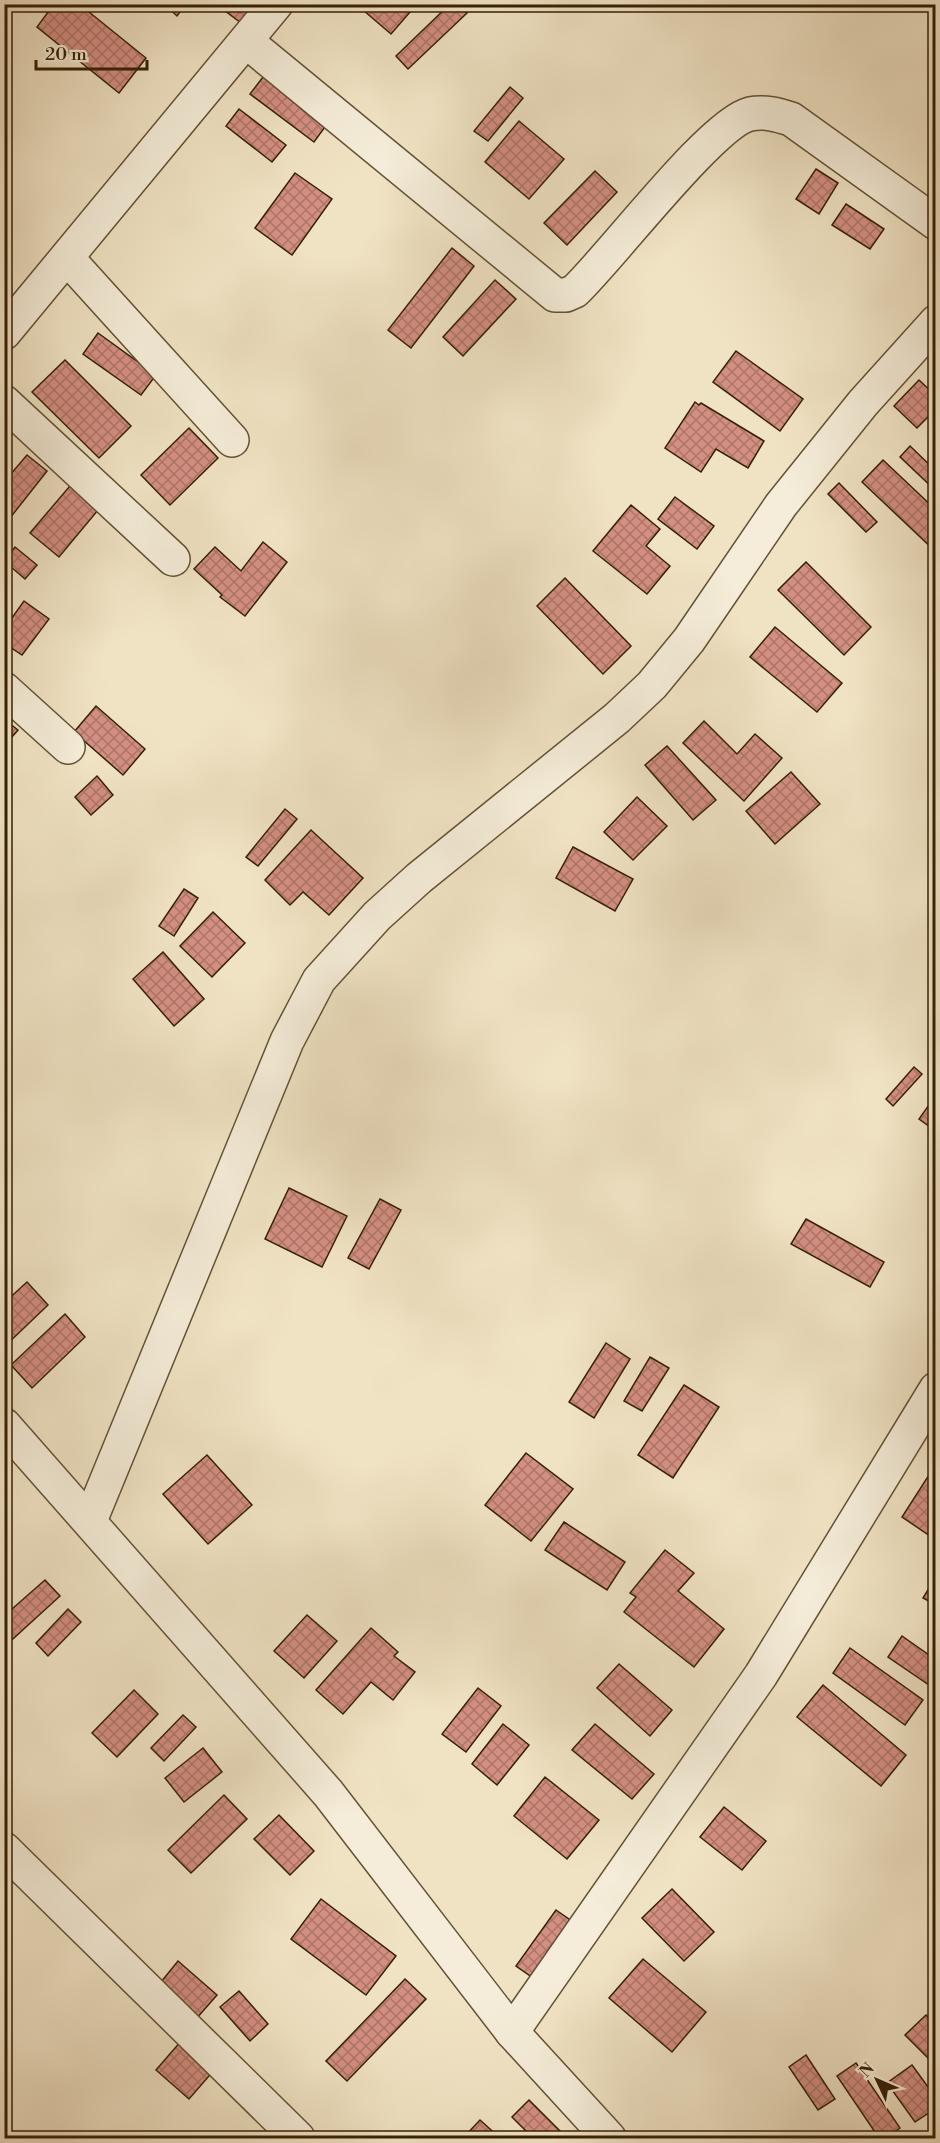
<svg xmlns="http://www.w3.org/2000/svg" width="940" height="2143" font-family="'Libre Bodoni',serif">
	<style>
		.building { fill: url(#building-cross-hatch); stroke: #352105; stroke-width: 1.5 }
		.lines { fill: none; stroke-linecap: round; stroke-linejoin: round }
		.minor-casing { stroke: #645235; stroke-width: 36 }
		.minor { stroke: #f5edd9; stroke-width: 33 }
	</style>
	<defs>
		<pattern id="building-cross-hatch" width="8" height="8" patternUnits="userSpaceOnUse" patternTransform="scale(1.5)"><rect width="8" height="8" fill="#d48f83"/><path d="M0 0l8 8M0 8l8-8" fill="none" stroke="#ad7469"/></pattern>
	</defs>
	<rect width="100%" height="100%" fill="#f0e3c4"/>
	<filter id="stains"><feTurbulence type="fractalNoise" baseFrequency=".00333" numOctaves="4"/><feColorMatrix values="0 0 0 0 .2 0 0 0 0 .09 0 0 0 0 .02 0 0 0 .5 -.17"/></filter>
	<radialGradient id="worn" r=".72"><stop offset=".6" stop-color="#630" stop-opacity="0"/><stop offset="1" stop-color="#630" stop-opacity=".3"/></radialGradient>
	<g class="building">
		<polygon points="54,4 79,4 146,58 119,93 37,27"/>
		<polygon points="164,4 186,4 177,16"/>
		<polygon points="216,4 244,4 255,13 245,26"/>
		<polygon points="356,4 401,4 410,12 391,34"/>
		<polygon points="450,4 458,4 467,13 408,69 396,56"/>
		<polygon points="270,68 333,116 314,142 250,94"/>
		<polygon points="510,87 523,98 488,141 474,131"/>
		<polygon points="239,109 286,145 272,162 226,126"/>
		<polygon points="519,121 564,159 529,199 485,162"/>
		<polygon points="816,169 838,183 819,214 796,199"/>
		<polygon points="595,171 617,192 567,245 544,223"/>
		<polygon points="295,173 332,199 292,255 255,228"/>
		<polygon points="846,204 884,229 870,249 832,225"/>
		<polygon points="452,248 474,266 411,348 388,330"/>
		<polygon points="495,280 516,299 463,356 443,337"/>
		<polygon points="98,333 156,375 141,395 83,354"/>
		<polygon points="736,351 803,399 780,431 713,382"/>
		<polygon points="65,360 131,426 99,458 32,392"/>
		<polygon points="919,380 936,396 936,409 917,428 894,406"/>
		<polygon points="695,402 699,405 701,403 764,441 748,468 716,449 701,472 665,448"/>
		<polygon points="189,428 218,458 170,505 141,475"/>
		<polygon points="910,446 936,471 936,491 900,457"/>
		<polygon points="27,455 47,471 10,518 4,514 4,482"/>
		<polygon points="883,460 936,510 936,552 862,482"/>
		<polygon points="75,480 103,504 59,557 30,533"/>
		<polygon points="839,483 877,522 866,532 828,494"/>
		<polygon points="675,497 714,526 697,549 658,519"/>
		<polygon points="631,505 660,529 646,546 670,566 647,594 593,551"/>
		<polygon points="263,542 287,562 245,616 220,597 222,595 194,569 215,547 241,571"/>
		<polygon points="15,547 37,565 25,579 4,561"/>
		<polygon points="806,562 871,627 844,655 778,590"/>
		<polygon points="565,578 631,646 603,674 537,606"/>
		<polygon points="24,601 49,619 22,655 4,643 4,629"/>
		<polygon points="775,627 842,683 817,712 750,657"/>
		<polygon points="96,706 145,749 123,775 74,732"/>
		<polygon points="4,719 18,730 4,746"/>
		<polygon points="704,721 737,754 755,734 782,758 744,801 683,743"/>
		<polygon points="667,746 716,800 693,820 645,765"/>
		<polygon points="791,772 820,804 775,844 746,811"/>
		<polygon points="97,776 113,795 91,815 75,797"/>
		<polygon points="637,797 667,826 633,860 604,832"/>
		<polygon points="285,809 297,819 258,866 246,857"/>
		<polygon points="311,830 363,878 329,915 303,892 290,905 265,880"/>
		<polygon points="573,847 633,879 615,911 556,878"/>
		<polygon points="184,889 198,898 174,936 159,926"/>
		<polygon points="213,912 245,943 212,977 180,946"/>
		<polygon points="163,952 204,999 174,1026 133,979"/>
		<polygon points="936,1035 936,1048 930,1046"/>
		<polygon points="914,1067 922,1074 893,1106 886,1099"/>
		<polygon points="936,1095 936,1126 933,1129 919,1119"/>
		<polygon points="289,1188 347,1216 322,1267 265,1239"/>
		<polygon points="380,1199 401,1210 369,1269 348,1258"/>
		<polygon points="806,1219 884,1262 870,1287 791,1244"/>
		<polygon points="27,1282 48,1305 4,1347 4,1303"/>
		<polygon points="65,1314 85,1337 32,1388 11,1365"/>
		<polygon points="606,1343 630,1359 594,1418 569,1402"/>
		<polygon points="650,1357 669,1368 642,1411 624,1401"/>
		<polygon points="684,1385 719,1407 673,1478 638,1455"/>
		<polygon points="526,1453 573,1489 531,1541 485,1505"/>
		<polygon points="207,1455 252,1505 208,1544 163,1494"/>
		<polygon points="936,1464 936,1540 902,1517"/>
		<polygon points="564,1522 625,1562 607,1590 545,1550"/>
		<polygon points="665,1550 694,1573 678,1591 724,1629 694,1667 624,1612 636,1597 630,1593"/>
		<polygon points="936,1577 936,1605 923,1598"/>
		<polygon points="45,1580 60,1596 4,1647 4,1616"/>
		<polygon points="68,1609 81,1622 48,1656 36,1643"/>
		<polygon points="307,1615 337,1641 304,1678 274,1651"/>
		<polygon points="371,1628 398,1652 394,1656 415,1672 393,1700 371,1682 343,1714 316,1690"/>
		<polygon points="902,1636 936,1660 936,1675 929,1685 888,1657"/>
		<polygon points="850,1648 923,1700 905,1725 833,1673"/>
		<polygon points="619,1664 672,1710 650,1736 597,1688"/>
		<polygon points="823,1685 906,1755 881,1786 797,1717"/>
		<polygon points="478,1688 501,1706 466,1752 442,1734"/>
		<polygon points="134,1690 158,1714 117,1757 92,1733"/>
		<polygon points="183,1715 196,1727 164,1761 151,1748"/>
		<polygon points="503,1724 529,1745 497,1785 472,1764"/>
		<polygon points="595,1724 654,1774 632,1799 572,1750"/>
		<polygon points="203,1748 222,1772 184,1802 165,1778"/>
		<polygon points="545,1777 599,1820 567,1859 514,1816"/>
		<polygon points="224,1795 247,1819 191,1873 168,1850"/>
		<polygon points="724,1807 766,1841 742,1870 700,1837"/>
		<polygon points="279,1815 314,1851 290,1875 254,1839"/>
		<polygon points="672,1889 714,1932 684,1961 642,1918"/>
		<polygon points="321,1899 396,1956 366,1995 291,1939"/>
		<polygon points="556,1910 576,1924 536,1980 516,1966"/>
		<polygon points="643,1959 706,2012 672,2052 609,1998"/>
		<polygon points="178,1961 217,1995 196,2019 157,1987"/>
		<polygon points="405,1979 426,1999 347,2081 326,2061"/>
		<polygon points="239,1991 268,2024 250,2041 220,2007"/>
		<polygon points="926,2015 936,2025 936,2066 905,2035"/>
		<polygon points="182,2040 215,2069 189,2099 156,2070"/>
		<polygon points="806,2055 835,2099 818,2110 789,2067"/>
		<polygon points="856,2063 900,2128 885,2138 879,2138 837,2076"/>
		<polygon points="912,2065 936,2098 936,2108 915,2122 887,2083"/>
		<polygon points="529,2100 567,2138 533,2138 512,2117"/>
		<polygon points="480,2120 500,2138 463,2138"/>
	</g>
	<g class="lines">
		<defs>
			<g id="minor">
				<path d="M246,41L555,295H566L575,291C611,257 712,123 750,114C765,111 778,115 791,119L936,223"/>
				<polyline points="68,259 232,440"/>
				<polyline points="4,333 276,4"/>
				<polyline points="4,402 173,559"/>
				<polyline points="4,689 68,747"/>
				<polyline points="4,1425 328,1793 512,2032 609,2138"/>
				<polyline points="90,1521 287,1041 319,980 377,916 419,878 617,718 652,685 689,640 781,505 863,403 936,322"/>
				<polyline points="4,1849 298,2138"/>
				<polyline points="512,2032 761,1675 936,1389"/>
			</g>
		</defs>
		<use href="#minor" class="minor-casing"/>
		<use href="#minor" class="minor"/>
	</g>
	<rect width="940" height="2143" fill="none" stroke="#f0e3c4" stroke-width="24"/>
	<rect x="6" y="6" width="928" height="2131" fill="none" stroke="#352105" stroke-width="3"/>
	<rect x="12" y="12" width="916" height="2119" fill="none" stroke="#352105" stroke-width="1.5"/>
	<g transform="translate(877 2080) rotate(314)" stroke="#f5edd9" stroke-width="4.5" paint-order="stroke">
	<path d="M0-4.5L10 22L0 15L-10 22Z" fill="#352105"/>
	<text y="-9" font-size="16" font-weight="bold" text-anchor="middle" fill="#352105">N</text>
	</g>
	<path d="M36 60v9h111v-9" fill="none" stroke="#352105" stroke-width="3"/>
	<text x="45" y="60" font-size="18" fill="#352105" stroke="#f5edd9" stroke-width="4.5" paint-order="stroke">20 m</text>
	<rect width="100%" height="100%" filter="url(#stains)"/>
	<rect width="100%" height="100%" fill="url(#worn)"/>
</svg>
